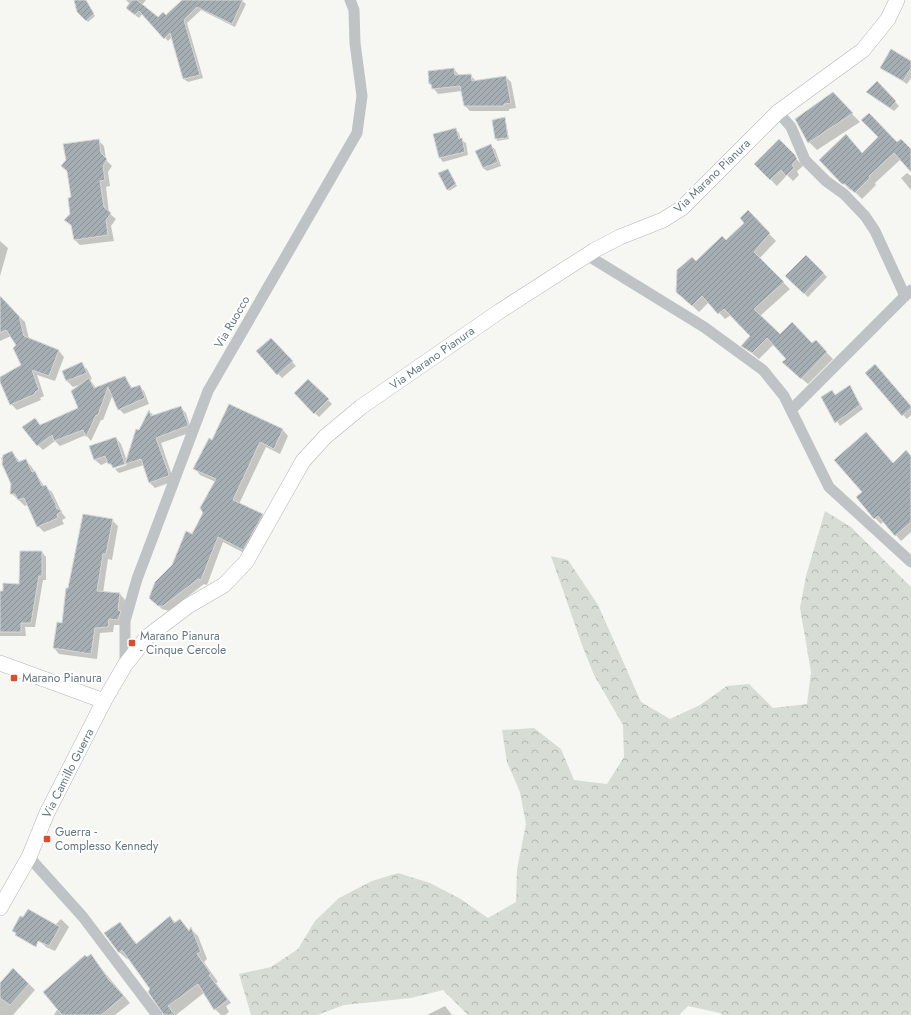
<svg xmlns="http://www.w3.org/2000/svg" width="911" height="1015" font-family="Jost,sans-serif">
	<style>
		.forest { fill: url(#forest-crowns) }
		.shadow { fill: #0003; fill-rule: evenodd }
		.building { fill: url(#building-hatch); stroke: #d7d7d5 }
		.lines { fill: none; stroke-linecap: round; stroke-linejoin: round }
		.secondary-casing { stroke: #b1b7bb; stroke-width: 16 }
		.street { stroke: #bfc3c6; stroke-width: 11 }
		.secondary { stroke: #fff; stroke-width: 15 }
		.poi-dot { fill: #db4d2d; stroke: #fff; stroke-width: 1.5 }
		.labels { text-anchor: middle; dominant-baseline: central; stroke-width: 4; stroke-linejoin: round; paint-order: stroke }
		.street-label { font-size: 12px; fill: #667782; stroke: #fff }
		.poi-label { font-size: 12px; fill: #667782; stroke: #fff; text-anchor: start }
	</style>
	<defs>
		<pattern id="forest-crowns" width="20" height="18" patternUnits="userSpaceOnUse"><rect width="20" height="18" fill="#d7dcd4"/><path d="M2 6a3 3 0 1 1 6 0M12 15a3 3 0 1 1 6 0" fill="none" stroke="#b2b7b1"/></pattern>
		<pattern id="building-hatch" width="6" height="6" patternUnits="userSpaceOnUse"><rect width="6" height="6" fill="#a5aeb3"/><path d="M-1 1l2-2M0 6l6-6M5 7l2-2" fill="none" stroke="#8a9297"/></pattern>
	</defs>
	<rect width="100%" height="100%" fill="#f6f6f2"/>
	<polygon class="forest" points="825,511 851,527 911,587 911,1015 723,1015 720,1013 688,1006 679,1015 468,1015 443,990 411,998 344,1005 317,1015 251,1015 239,974 271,967 298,949 315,921 339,898 372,881 398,873 430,883 459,898 488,918 516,902 517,869 526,824 520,792 507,762 502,730 534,728 561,749 574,780 607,784 624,757 623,725 594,675 582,645 551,556 568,560 598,605 641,702 670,719 700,705 727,686 749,684 773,708 807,704 811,672 800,608 806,576"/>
	<g class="shadow">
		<polygon points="77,0 85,0 95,16 88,22 78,11"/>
		<polygon points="126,0 146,0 142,5 158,18 167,17 184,0 241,0 246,4 235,27 201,10 187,23 203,78 188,82 184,79 172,37 168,41 143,13 139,18 130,11 130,4"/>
		<polygon points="911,62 911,78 907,84 881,67"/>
		<polygon points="454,69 459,75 470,75 476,81 506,77 511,82 516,108 509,109 509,111 470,111 465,106 462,91 438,94 430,84"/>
		<polygon points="877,83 899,106 894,111 871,95"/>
		<polygon points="832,94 860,122 817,150 809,142"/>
		<polygon points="505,118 509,139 497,141 493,121"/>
		<polygon points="456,130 459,133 461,140 466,143 468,155 443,162 440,158 434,135"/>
		<polygon points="846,135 863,154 897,144 911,150 911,170 901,159 875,183 876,185 862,199 853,190 850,190 820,160"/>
		<polygon points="98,140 104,146 106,160 112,166 108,172 110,186 106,187 109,213 116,219 111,226 114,241 80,245 74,239 73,227 65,220 71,215 73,198"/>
		<polygon points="779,140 803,166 797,171 799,175 793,181 787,175 777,186 755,164"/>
		<polygon points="491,146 495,149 501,166 487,171 483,168"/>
		<polygon points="449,172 457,186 449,191 448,189"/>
		<polygon points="907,173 911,176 911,190 901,178"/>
		<polygon points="748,212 776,241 759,259 790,289 760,316 780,335 822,348 833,359 808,384 790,369 787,359 774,344 759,359 743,346 752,336 731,315 725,319 709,302 699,312 677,291 696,262 726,241 745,223"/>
		<polygon points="0,241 8,248 0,276"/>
		<polygon points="806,256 827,277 808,297 786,276"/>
		<polygon points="0,301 5,303 25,322 29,339 59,351 64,357 55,381 37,375 44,396 40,398 41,400 17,410 11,404 0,378 23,366 17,345 11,336 0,341"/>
		<polygon points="275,343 296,366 282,378 257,351"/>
		<polygon points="81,364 87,369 92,379 90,380 96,388 125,377 133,389 139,386 144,391 149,404 124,414 119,409 113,394 103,420 101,420 91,441 86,435 60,446 55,441 43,450 38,445 34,419 40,425 79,408 82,384 73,387 67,381 63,372"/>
		<polygon points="866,373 911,407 911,415 907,419"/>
		<polygon points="308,380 332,404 319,417 295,393"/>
		<polygon points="849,386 863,409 840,426 822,397 832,391 836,395"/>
		<polygon points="229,405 283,430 288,436 280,454 266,447 239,504 262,515 268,521 248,555 223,542 207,585 204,584 169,611 162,609 156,603 173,566 193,535 216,482 200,475 195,469 213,441"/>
		<path d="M181,408L186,413L192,432L161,443L174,481L155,488L150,483L144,465L119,473L108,462L101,465L95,460L90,447L116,438L121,444L127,461L149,411L154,416ZM125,463L127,465L115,469L113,467Z"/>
		<polygon points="12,452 20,462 25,460 31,466 44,486 52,492 62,513 66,518 62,520 64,524 44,532 38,526 28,504 25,506 11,493 12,484 1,458"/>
		<polygon points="911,457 911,532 901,541 884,521 881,524 875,518 864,492 893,464"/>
		<polygon points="112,520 118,526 112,560 108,559 103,593 120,594 125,600 124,625 114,625 113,632 100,633 97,659 59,654 54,648 58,623 63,624 69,589"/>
		<polygon points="42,552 46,557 46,580 43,580 35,627 25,627 26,636 0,636 0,592 20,585"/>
		<polygon points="170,917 176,923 180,920 190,931 191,929 198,936 207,959 204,962 218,982 216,983 231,1003 226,1006 229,1012 225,1015 221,1015 215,1009 205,992 176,1015 164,1015 152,990 129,958 127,959 119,952 120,924 137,944"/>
		<polygon points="61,919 69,927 55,951 46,947 40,941"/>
		<polygon points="91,956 130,1003 115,1015 54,1015 87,958"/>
		<polygon points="0,984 29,984 35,990 13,1015 0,1015"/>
		<polygon points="445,1006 452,1015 427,1015"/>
	</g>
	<g class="building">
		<polygon points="74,0 86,0 94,14 86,21 77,12"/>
		<polygon points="132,0 137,0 158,17 163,12 166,15 182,0 243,0 232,24 197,7 184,20 200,75 183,79 170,33 164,39 139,11 135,15 126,8"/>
		<polygon points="891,49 911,61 911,68 903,81 880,68"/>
		<polygon points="454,68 455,75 471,74 472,81 506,76 511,103 504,104 504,106 464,106 460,86 432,89 431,84 429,84 428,71"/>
		<polygon points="877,81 896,101 890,108 866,92"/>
		<polygon points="833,92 853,113 808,143 795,119"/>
		<polygon points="869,113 897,142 901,139 911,149 911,172 894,153 869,176 870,178 855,193 845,184 842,184 819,160 846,134 862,153 878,137 861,120"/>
		<polygon points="505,117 508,138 495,139 492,120"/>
		<polygon points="456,128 459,139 462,138 465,152 439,158 433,134"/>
		<polygon points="99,139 101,153 107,159 103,166 105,180 100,181 104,207 111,213 106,220 108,235 74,240 71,225 64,220 70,214 68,198 71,197 67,171 61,166 66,160 63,144"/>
		<polygon points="779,139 795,155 797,159 792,165 794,168 786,176 781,170 770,180 754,164"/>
		<polygon points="491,144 498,162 483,168 475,151"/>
		<polygon points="448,169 456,184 447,190 438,173"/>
		<polygon points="748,210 770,233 754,252 784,282 754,309 780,334 792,322 812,343 816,340 827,352 801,379 782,362 786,359 767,338 752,353 741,346 750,336 724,309 718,314 702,296 692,306 676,292 677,270 692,257 696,261 722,236 726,240 744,223 740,218"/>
		<polygon points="806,255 824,273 804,294 785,276"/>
		<polygon points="0,296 19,316 24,336 59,350 49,376 32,370 39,390 35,392 35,394 10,405 0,382 0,377 21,365 13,348 16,345 6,330 0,333"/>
		<polygon points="271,338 293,361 277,375 256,351"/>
		<polygon points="82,362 87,373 66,381 62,371"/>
		<polygon points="875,364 911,406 911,408 902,416 865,373"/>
		<polygon points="125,376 131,388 140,385 145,398 118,410 108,387 98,415 96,415 86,437 83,430 54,441 52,435 37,446 22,427 35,418 40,425 78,408 71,391 89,378 94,388"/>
		<polygon points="308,379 329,399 314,414 294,393"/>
		<polygon points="850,385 860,405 835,423 821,397 832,390 835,395"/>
		<polygon points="229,404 283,429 274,449 260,442 233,500 263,514 243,550 218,537 201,580 198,579 163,606 158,606 149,598 155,582 172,565 186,531 192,534 203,513 200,508 216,479 193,469 209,438 212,440"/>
		<polygon points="181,406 188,424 187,426 156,438 169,474 168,476 149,483 141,459 113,468 111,464 108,464 105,456 94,460 89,446 116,437 125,464 136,429 139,430 149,410 151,416"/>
		<polygon points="866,432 893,463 906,450 911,456 911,522 895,536 878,516 874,519 856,497 862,492 834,460"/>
		<polygon points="12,451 18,462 26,459 32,472 35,471 42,486 46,485 56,505 56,508 62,511 57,514 58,518 37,527 24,498 18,500 15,494 10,494 11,484 2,464 3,455"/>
		<polygon points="83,514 113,519 106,554 103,554 97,591 120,593 118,610 121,611 118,620 109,619 108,627 95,628 91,654 53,648 57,622 62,623 66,588 68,588"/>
		<polygon points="20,551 42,551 42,576 39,576 31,623 21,623 21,632 0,632 0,591 3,591 3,583 19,584"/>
		<polygon points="28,909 60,927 49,946 38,941 36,947 15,935 16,933 12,931 20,916 23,917"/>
		<polygon points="170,916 174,923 180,919 189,931 191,927 201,952 197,954 211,974 209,975 228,1000 214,1010 198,984 168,1006 175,1015 164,1015 148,992 150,989 122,950 119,953 104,933 120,922 136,944"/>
		<polygon points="91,954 109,980 124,996 101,1015 62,1015 43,992 85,955 87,957"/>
		<polygon points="13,968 29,984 10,1005 0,998 0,983"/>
	</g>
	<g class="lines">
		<defs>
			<g id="secondary">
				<polyline points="0,663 104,701"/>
				<polyline points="0,908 29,857 47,813 104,701 125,665 147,637 188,606 224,585 246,562 303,461 325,437 361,407 500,311 595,250 620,237 663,220 682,208 778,112 863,50 888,19 897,0"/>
			</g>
		</defs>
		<use href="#secondary" class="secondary-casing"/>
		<g class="street">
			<polyline points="778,112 791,127 805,160 826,181 844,194 865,216 875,231 905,296"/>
			<polyline points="587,255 704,327 763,370 784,396 829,487 911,562"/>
			<polyline points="791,410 911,290"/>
			<polyline points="125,665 125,621 137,579 208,391 357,133 362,96 355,43 354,10 350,0"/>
			<polyline points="29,857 83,917 157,1015"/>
		</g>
		<use href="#secondary" class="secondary"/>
	</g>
	<g class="poi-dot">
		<rect x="128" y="639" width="8" height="8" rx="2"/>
		<rect x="10" y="674" width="8" height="8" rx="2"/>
		<rect x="43" y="835" width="8" height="8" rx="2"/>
	</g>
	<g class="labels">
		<g class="street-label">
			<text transform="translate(712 176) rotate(-44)">Via Marano Pianura</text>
			<text transform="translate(232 322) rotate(-60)">Via Ruocco</text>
			<text transform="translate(432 358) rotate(-35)">Via Marano Pianura</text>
			<text transform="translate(68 773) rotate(-63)">Via Camillo Guerra</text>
		</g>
		<g class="poi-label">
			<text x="140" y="636">Marano Pianura<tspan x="140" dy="14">- Cinque Cercole</tspan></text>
			<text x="22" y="678">Marano Pianura</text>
			<text x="55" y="832">Guerra -<tspan x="55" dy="14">Complesso Kennedy</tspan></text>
		</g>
	</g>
</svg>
